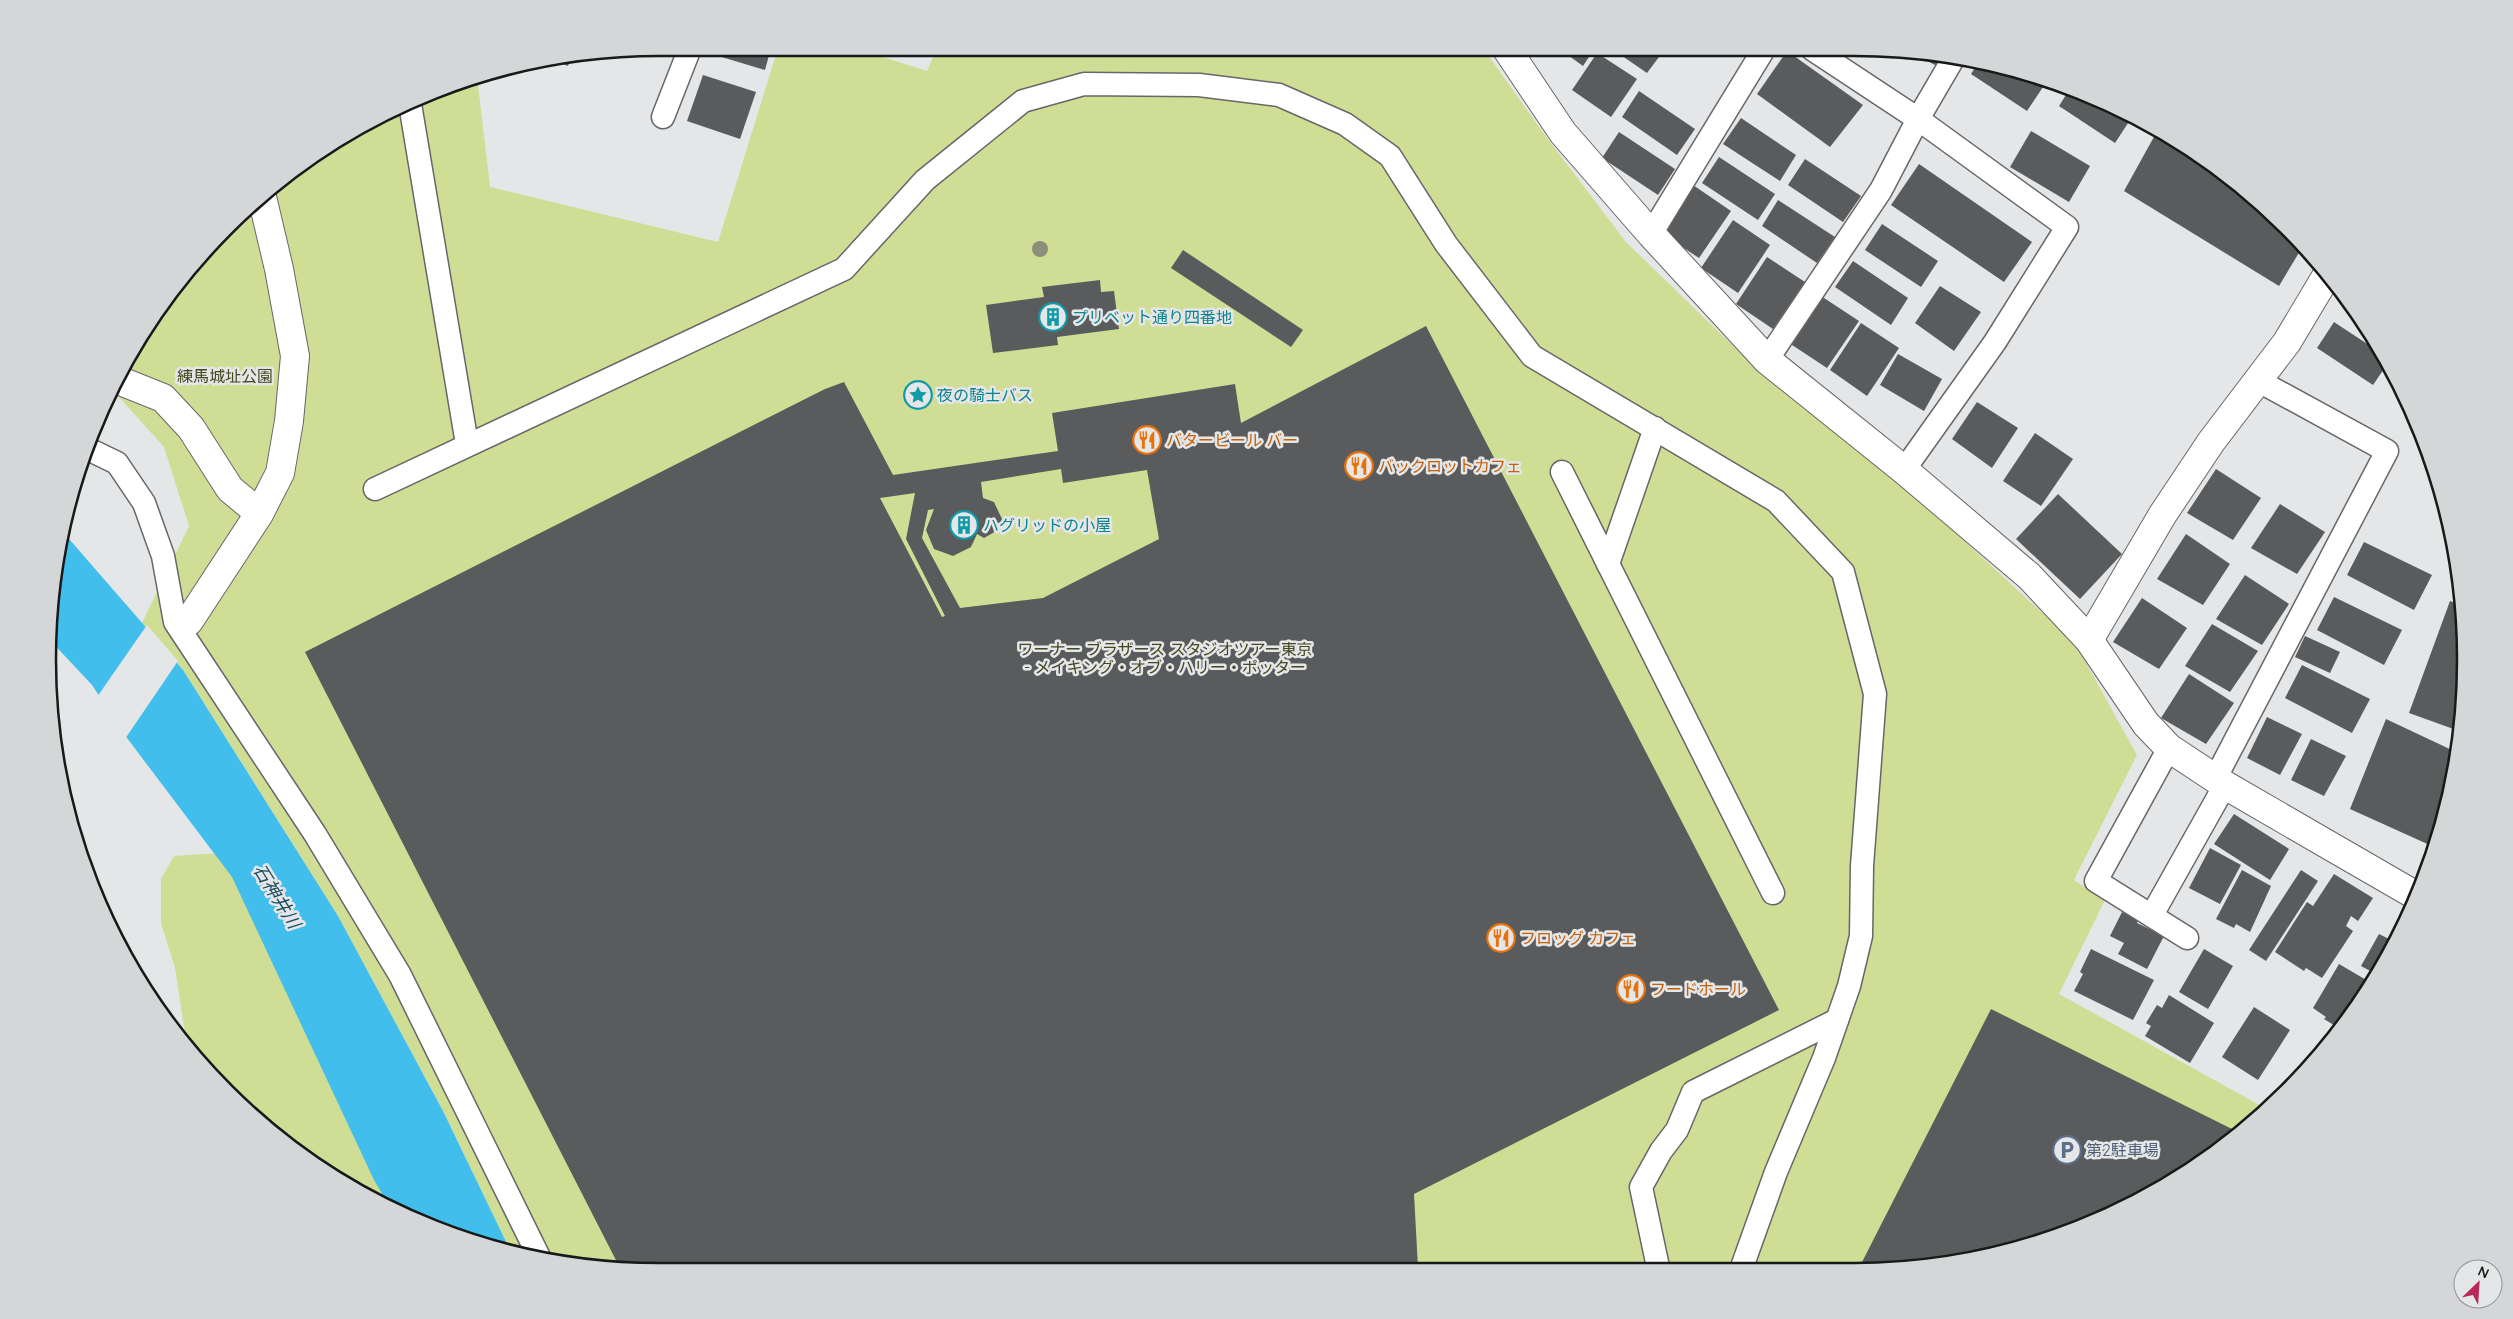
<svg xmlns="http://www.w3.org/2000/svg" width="2513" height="1319" font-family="Quicksand,'Noto Sans JP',sans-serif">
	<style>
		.green { fill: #d0de95 }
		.water { fill: #42beec }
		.pier { fill: #e5e6e7 }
		.building { fill: #5a5b5c; fill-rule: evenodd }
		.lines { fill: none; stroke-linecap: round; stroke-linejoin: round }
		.lane-casing { stroke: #666768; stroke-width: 25 }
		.street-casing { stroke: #666768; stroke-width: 30 }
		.lane { stroke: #fff; stroke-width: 22 }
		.street { stroke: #fff; stroke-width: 28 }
		.tree { fill: #8b8f79 }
		.labels { text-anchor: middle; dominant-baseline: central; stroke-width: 5; stroke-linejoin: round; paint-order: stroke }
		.culture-label { font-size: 16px; fill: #0d838f; stroke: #e5e6e7; text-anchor: start }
		.park-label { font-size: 16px; fill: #42481f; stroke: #e5e6e7 }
		.food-label { font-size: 16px; fill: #c56008; stroke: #e5e6e7; text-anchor: start }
		.service-label { font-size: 16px; fill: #4e5e75; stroke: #e5e6e7; text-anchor: start }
		.water-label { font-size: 18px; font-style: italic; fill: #194c5f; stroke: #e5e6e7 }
		.rim { fill: none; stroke: #181919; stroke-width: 2.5 }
	</style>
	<rect width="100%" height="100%" fill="#e5e6e7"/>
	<g class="green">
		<polygon points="778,48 855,48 927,71 937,48 1483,48 1547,138 1626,242 1755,367 1932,511 2075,643 2137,755 2074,880 2105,900 2059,994 2263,1107 2194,1168 2087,1225 1934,1266 620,1270 511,1252 443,1111 338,916 183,670 142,623 189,526 164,447 117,395 110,395 150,320 200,256 287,174 354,129 463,80 477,76 490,187 718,242"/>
		<polygon points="234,852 371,1165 390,1209 287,1145 200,1063 187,1047 175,968 161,923 161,879 174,856"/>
	</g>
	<polygon class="water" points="63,532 183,670 338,916 443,1111 511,1252 501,1251 391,1209 374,1180 232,877 127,738 92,685 49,639 49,619"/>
	<polygon class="pier" points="147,625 178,661 125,739 97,697"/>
	<g class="building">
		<polygon points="706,48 771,48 765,70 705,52"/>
		<polygon points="1558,48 1595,48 1583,66"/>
		<polygon points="1612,49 1665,49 1647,73"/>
		<polygon points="1787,51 1863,105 1830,147 1757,94"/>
		<polygon points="1910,52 1942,57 1937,66"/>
		<polygon points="1597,53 1637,79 1611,117 1572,90"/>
		<polygon points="572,56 568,66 549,58 566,57"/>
		<polygon points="1978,63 2012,68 2032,76 2045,84 2027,111 1971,74"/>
		<polygon points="703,75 756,92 740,139 687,121"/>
		<polygon points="2069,90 2122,110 2132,117 2115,143 2059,106"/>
		<polygon points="1639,91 1695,129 1677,155 1622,117"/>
		<polygon points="1741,118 1796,155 1780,181 1723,144"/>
		<polygon points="2031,131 2090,166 2069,202 2010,167"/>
		<polygon points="1619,132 1675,169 1658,195 1602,158"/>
		<polygon points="2155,135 2237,184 2303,246 2279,286 2124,191"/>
		<polygon points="1719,157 1775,194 1758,220 1702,183"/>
		<polygon points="1805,159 1861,196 1843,222 1788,185"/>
		<polygon points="1919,164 2032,242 2004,282 1891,205"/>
		<polygon points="1693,185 1731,211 1699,258 1661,233"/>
		<polygon points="1778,200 1835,237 1817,263 1762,226"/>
		<polygon points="1733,220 1770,245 1738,293 1701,268"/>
		<polygon points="1882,224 1938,261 1921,287 1865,250"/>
		<polygon points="1183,250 1303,330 1291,347 1171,268"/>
		<polygon points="1767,257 1805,282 1773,329 1736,304"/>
		<polygon points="1853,261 1908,298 1891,325 1835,287"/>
		<polygon points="1100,280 1101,292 1114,291 1119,329 1057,337 1058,345 993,353 986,305 1044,297 1042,287"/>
		<polygon points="1940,286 1981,312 1954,351 1915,323"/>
		<polygon points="1821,296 1859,321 1827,368 1789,343"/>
		<polygon points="2334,322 2384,355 2388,363 2373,385 2317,348"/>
		<polygon points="1861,323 1899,348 1867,396 1830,370"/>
		<path d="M1426,326L1779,1010L1414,1194L1418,1268L621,1270L305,652L825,389L844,382L893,475L1058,451L1052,413L1235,384L1241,423ZM1061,469L1063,483L1147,470L1159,539L1043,598L960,608L922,538L928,510L934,509L926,530L934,549L953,556L971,547L977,534L984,538L998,530L1002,519L994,502L983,498L981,482ZM915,493L906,539L945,616L942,617L880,498Z"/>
		<polygon points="1898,354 1942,379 1924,411 1880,385"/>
		<polygon points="1977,402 2018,428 1992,468 1952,439"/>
		<polygon points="2035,433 2073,459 2041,506 2003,481"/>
		<polygon points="2216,469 2261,498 2233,540 2187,513"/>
		<polygon points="2058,494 2122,554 2080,599 2016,539"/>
		<polygon points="2280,504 2325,532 2297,574 2251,548"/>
		<polygon points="2186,534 2230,564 2203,605 2157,579"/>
		<polygon points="2364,542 2432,575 2414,610 2347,575"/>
		<polygon points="2245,575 2289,604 2262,645 2216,619"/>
		<polygon points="2334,597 2402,630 2384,665 2317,630"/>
		<polygon points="2461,597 2464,700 2459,731 2409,713 2450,601 2458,604"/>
		<polygon points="2142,598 2187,628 2159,669 2113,642"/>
		<polygon points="2212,624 2258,651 2230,692 2185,666"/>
		<polygon points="2305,636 2340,652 2330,673 2295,657"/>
		<polygon points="2302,665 2370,699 2352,733 2285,698"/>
		<polygon points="2189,674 2234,703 2206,744 2161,718"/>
		<polygon points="2267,717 2302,734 2280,775 2247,758"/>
		<polygon points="2386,719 2456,752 2445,818 2434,847 2350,809"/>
		<polygon points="2311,739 2346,756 2324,796 2291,780"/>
		<polygon points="2234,814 2289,849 2270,880 2214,844"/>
		<polygon points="2210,848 2241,865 2220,904 2189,888"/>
		<polygon points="2242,870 2271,886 2250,932 2236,924 2234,928 2216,919"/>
		<polygon points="2301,870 2318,881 2266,961 2249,950"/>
		<polygon points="2334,874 2373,898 2358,921 2351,916 2346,926 2353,931 2322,978 2306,968 2304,971 2275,952 2307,902 2313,906"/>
		<polygon points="2122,912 2138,920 2137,923 2164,936 2147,969 2118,954 2124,943 2110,936"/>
		<polygon points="2403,914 2407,917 2402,930 2374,973 2361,966 2379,934 2389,939"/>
		<polygon points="2091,949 2154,980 2133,1020 2074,991 2083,974 2080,972"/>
		<polygon points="2204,949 2233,966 2208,1009 2179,992"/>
		<polygon points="2339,964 2368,981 2337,1027 2324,1019 2326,1017 2313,1008"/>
		<polygon points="2169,995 2214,1023 2190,1063 2145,1036 2151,1026 2146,1023 2157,1005 2162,1008"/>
		<polygon points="2254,1007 2290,1030 2258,1080 2222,1057"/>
		<polygon points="1991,1009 2236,1131 2194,1168 2087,1225 1934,1266 1860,1266"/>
	</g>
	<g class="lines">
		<defs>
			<g id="lane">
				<polyline points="1812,49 1918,119 2067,227 1995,342 1904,470"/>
				<polyline points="410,104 467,444"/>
				<polyline points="663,117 690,48"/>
				<polyline points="1651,234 1764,49"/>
				<polyline points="1767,360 1881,190 1918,119 1953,59"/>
				<polyline points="86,448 117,463 144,503 163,556 175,622 315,834 400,975 539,1257"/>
				<polyline points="1562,472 1773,893"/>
				<polyline points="375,489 844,269 925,180 1023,101 1084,84 1199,85 1279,95 1345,124 1390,156 1446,244 1532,356 1776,501 1843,572 1875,694 1862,866 1861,936 1849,986 1824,1058 1776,1172 1742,1267"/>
				<polyline points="1608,564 1655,428"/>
				<polyline points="2169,748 2096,881 2187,938"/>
				<polyline points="2215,779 2387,451 2257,380"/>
				<polyline points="2152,915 2225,785"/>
				<polyline points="1658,1267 1641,1187 1661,1151 1677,1130 1693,1092 1837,1020"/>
			</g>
			<g id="street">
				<polyline points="1506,48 1563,133 1651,234 1767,360 1904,470 2029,576 2089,640 2146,724 2169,748 2225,785 2415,895"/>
				<polyline points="118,380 163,398 191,428 230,489 259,513"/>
				<polyline points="189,621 259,514 280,473 289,421 295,356 279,269 262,197"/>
				<polyline points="2089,640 2163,514 2211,442 2287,342 2327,275"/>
			</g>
		</defs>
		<use href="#lane" class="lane-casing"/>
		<use href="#street" class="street-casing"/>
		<use href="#lane" class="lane"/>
		<use href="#street" class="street"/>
	</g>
	<circle class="tree" cx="1040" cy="249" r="8"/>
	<defs>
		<symbol id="building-ring" viewBox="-11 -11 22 22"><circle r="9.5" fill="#e5e6e7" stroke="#0f9aa8" stroke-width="1.5"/><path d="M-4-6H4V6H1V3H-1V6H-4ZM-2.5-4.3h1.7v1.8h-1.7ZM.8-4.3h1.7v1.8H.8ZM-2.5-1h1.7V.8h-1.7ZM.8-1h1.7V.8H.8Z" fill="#0f9aa8"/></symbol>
		<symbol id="sight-ring" viewBox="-11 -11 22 22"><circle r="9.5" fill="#e5e6e7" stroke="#0f9aa8" stroke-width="1.5"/><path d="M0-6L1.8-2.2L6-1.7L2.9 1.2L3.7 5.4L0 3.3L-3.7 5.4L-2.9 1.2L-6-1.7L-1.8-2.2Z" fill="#0f9aa8"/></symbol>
		<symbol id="restaurant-ring" viewBox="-11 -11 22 22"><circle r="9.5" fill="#e5e6e7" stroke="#e8710a" stroke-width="1.5"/><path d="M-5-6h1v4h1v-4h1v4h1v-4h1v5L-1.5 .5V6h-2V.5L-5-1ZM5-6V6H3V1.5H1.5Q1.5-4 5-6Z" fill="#e8710a"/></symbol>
		<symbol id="parking-ring" viewBox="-11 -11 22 22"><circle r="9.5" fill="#e5e6e7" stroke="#5c6f8a" stroke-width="1.5"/><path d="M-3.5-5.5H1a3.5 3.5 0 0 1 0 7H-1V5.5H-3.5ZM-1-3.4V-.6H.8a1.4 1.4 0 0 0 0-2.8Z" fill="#5c6f8a"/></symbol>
	</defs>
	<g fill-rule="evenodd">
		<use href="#building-ring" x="1037" y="301" width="32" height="32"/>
		<use href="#sight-ring" x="902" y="379" width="32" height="32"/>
		<use href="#restaurant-ring" x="1131" y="424" width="32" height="32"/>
		<use href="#restaurant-ring" x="1343" y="450" width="32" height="32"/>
		<use href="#building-ring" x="948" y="509" width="32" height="32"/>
		<use href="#restaurant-ring" x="1485" y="922" width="32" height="32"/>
		<use href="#restaurant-ring" x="1615" y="973" width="32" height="32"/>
		<use href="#parking-ring" x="2051" y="1134" width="32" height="32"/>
	</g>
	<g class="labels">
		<g class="culture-label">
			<text x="1072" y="317">プリベット通り四番地</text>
			<text x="937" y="395">夜の騎士バス</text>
			<text x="983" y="525">ハグリッドの小屋</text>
		</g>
		<g class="park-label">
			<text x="225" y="376">練馬城址公園</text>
			<text x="1165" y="649">ワーナー ブラザース スタジオツアー東京<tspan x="1165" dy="18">- メイキング・オブ・ハリー・ポッター</tspan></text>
		</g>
		<g class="food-label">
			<text x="1166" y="440">バタービール バー</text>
			<text x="1378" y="466">バックロットカフェ</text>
			<text x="1520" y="938">フロッグ カフェ</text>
			<text x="1650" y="989">フードホール</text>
		</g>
		<g class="service-label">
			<text x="2086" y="1150">第2駐車場</text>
		</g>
		<g class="water-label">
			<text transform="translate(277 896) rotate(58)">石神井川</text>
		</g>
	</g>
	<path d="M0 0H2513V1319H0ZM659 56H1854A603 603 0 0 1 2457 659V660A603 603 0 0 1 1854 1263H659A603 603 0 0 1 56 660V659A603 603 0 0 1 659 56Z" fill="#d5d6d7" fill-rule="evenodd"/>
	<path class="rim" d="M659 56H1854A603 603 0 0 1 2457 659V660A603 603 0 0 1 1854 1263H659A603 603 0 0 1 56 660V659A603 603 0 0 1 659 56Z"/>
	<g transform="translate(2478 1284) rotate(25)"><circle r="24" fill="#e5e6e7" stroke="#939495"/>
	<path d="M0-4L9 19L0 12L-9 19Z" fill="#b92a59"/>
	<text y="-8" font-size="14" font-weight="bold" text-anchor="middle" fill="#181919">N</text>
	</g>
</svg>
